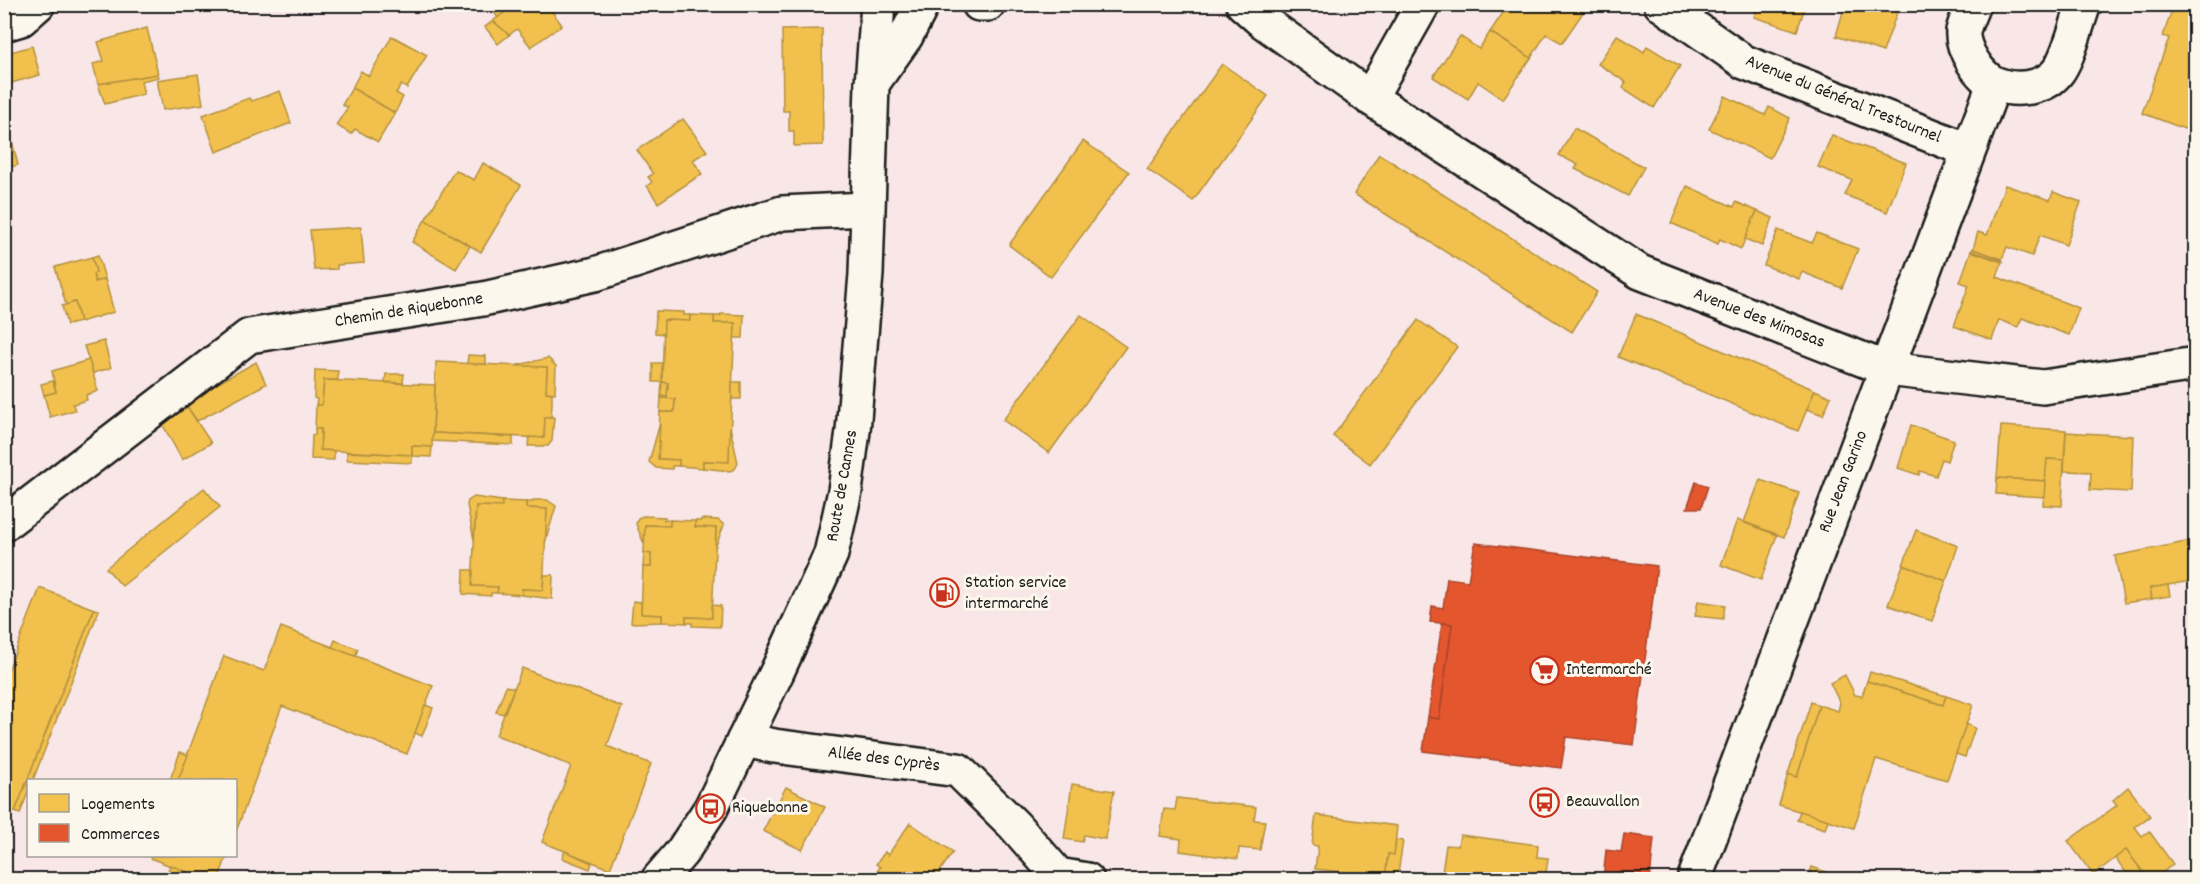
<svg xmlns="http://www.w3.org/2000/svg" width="2200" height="884" font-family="Dekko,sans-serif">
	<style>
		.homes { fill: #f2c14e; stroke: #b2903f; stroke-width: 1.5 }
		.shops { fill: #e4572e; stroke: #a84529; stroke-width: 1.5 }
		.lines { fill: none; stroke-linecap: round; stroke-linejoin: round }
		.minor-casing { stroke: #1c1c1c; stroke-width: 38 }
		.secondary-casing { stroke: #1c1c1c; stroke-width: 38 }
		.minor { stroke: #fbf7ec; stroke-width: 33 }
		.secondary { stroke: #fbf7ec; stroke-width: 33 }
		.labels { text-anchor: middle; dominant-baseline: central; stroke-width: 6; stroke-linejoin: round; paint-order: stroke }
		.street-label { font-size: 18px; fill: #1c1c1c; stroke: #fbf7ec }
		.poi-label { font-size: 18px; fill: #1c1c1c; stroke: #fbf7ec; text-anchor: start }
	</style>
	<rect width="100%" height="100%" fill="#f9e7e8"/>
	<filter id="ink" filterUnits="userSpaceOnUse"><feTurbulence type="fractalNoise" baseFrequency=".0167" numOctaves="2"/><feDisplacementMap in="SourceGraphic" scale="12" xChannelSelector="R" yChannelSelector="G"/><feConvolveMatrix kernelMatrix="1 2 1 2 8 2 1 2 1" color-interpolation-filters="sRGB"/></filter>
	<g filter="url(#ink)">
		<g class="homes">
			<polygon points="488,4 500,4 505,12 498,18"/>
			<polygon points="500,4 558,4 551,10 562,25 531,47 517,29 509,35 493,21 505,12"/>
			<polygon points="1509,4 1573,4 1584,11 1562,43 1546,34 1531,58 1490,32"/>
			<polygon points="1758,4 1806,4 1797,31 1754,17"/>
			<polygon points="1843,4 1900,4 1883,52 1836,36 1845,5"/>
			<polygon points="2174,4 2196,8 2196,116 2190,131 2142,113 2169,38 2163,36"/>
			<polygon points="493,21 509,35 498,44 485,27"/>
			<polygon points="147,28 158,74 98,84 93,64 104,61 98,42"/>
			<polygon points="822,29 823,145 794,146 794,131 789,131 789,111 783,111 782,30"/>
			<polygon points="1490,32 1531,58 1503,99 1478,82 1468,99 1433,77 1460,36 1479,49"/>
			<polygon points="1617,35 1644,52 1647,46 1680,66 1654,108 1623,88 1626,82 1598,64"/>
			<polygon points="392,36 427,55 407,88 401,85 396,93 403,97 395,113 352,88 361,71 369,76"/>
			<polygon points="32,46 40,75 4,85 4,54"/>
			<polygon points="1222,64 1268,96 1193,201 1147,169"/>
			<polygon points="158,74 159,77 141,81 144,94 105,104 98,84"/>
			<polygon points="198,74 203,104 163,110 157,80"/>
			<polygon points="352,88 395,113 378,142 355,129 351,134 336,125 348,107 342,105"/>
			<polygon points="280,91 291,123 216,152 203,115 249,98 252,101"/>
			<polygon points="1725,96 1765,115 1769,107 1790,118 1770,158 1709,129"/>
			<polygon points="4,112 13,145 4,147"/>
			<polygon points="683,119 707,151 693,160 702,174 658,203 647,186 652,182 648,177 653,174 637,150"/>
			<polygon points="1574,128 1644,167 1628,196 1575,169 1578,165 1559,155"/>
			<polygon points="1832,135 1906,163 1887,212 1845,195 1852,180 1818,167"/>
			<polygon points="1083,141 1129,172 1051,277 1009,245"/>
			<polygon points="13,145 18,165 4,169 4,147"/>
			<polygon points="1379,154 1597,292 1572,332 1354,194"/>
			<polygon points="483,163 521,185 481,252 425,220 455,170 474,180"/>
			<polygon points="2005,185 2050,200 2053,192 2081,202 2066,245 2040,235 2032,256 2007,247 2002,259 1973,249 1978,232 1987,235"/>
			<polygon points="1687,186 1734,207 1736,202 1757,211 1741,249 1720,239 1718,244 1671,223"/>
			<polygon points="1757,211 1773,218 1762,246 1745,239"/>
			<polygon points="425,220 470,246 456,269 412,242"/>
			<polygon points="361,227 364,263 337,265 337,269 314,270 310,230"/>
			<polygon points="1778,230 1812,243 1817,233 1858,249 1842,288 1802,272 1799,279 1764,265"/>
			<polygon points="1973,249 2002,259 2003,261 1971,251"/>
			<polygon points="1971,251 2002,262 1997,277 2079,308 2069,335 2022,318 2018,327 1999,320 1992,340 1954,326 1969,285 1960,282"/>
			<polygon points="98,255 105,279 95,282 93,274 96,272 92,257"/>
			<polygon points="92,257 96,272 93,274 95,282 105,279 114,312 80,322 75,302 66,305 55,267"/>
			<polygon points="75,302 80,322 67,325 62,306"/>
			<polygon points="656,311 684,312 684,315 690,315 690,321 664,320 664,334 655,333"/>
			<polygon points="721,314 744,315 743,338 734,338 735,323 714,323 714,316 720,316"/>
			<polygon points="1636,314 1815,390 1798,431 1618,357"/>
			<polygon points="690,315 714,316 714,323 735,323 729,462 703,461 703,468 679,466 679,460 658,459 660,412 674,412 675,399 661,398 661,396 667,396 668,383 662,382 664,320 690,321"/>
			<polygon points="1081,315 1126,347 1049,453 1003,420"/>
			<polygon points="1418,320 1457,347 1370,464 1333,436"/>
			<polygon points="104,341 111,368 93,373 84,346"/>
			<polygon points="468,355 486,356 486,364 467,364"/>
			<polygon points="548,358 556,366 555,393 546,392 547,367 514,366"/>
			<polygon points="89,360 98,391 86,395 87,400 73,404 75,410 50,417 44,395 56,392 52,371"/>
			<polygon points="256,362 266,384 197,421 184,402"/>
			<polygon points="436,362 547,367 546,392 552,393 552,405 551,417 545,417 544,438 433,433"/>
			<rect x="653" y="363" width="9" height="19"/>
			<polygon points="315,370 338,371 338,380 324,380 322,405 316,405 317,399 314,398"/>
			<polygon points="386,374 404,374 403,383 385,382"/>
			<polygon points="324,380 435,385 432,447 412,446 412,455 320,450 321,429 315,429 316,405 322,405"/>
			<polygon points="53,381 56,392 44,395 41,384"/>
			<polygon points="662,382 668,383 667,396 661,396"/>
			<rect x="732" y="382" width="9" height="17"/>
			<polygon points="1815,390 1831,397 1823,415 1807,409"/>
			<polygon points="661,398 675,399 674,412 660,412"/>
			<polygon points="184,402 211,443 182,460 158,416"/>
			<polygon points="545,417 554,417 552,441 548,446 528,446 529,437 544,438"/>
			<polygon points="660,423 658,459 679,460 679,466 672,466 672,469 656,468 649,462"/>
			<polygon points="1911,425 1954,440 1947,461 1942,459 1936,476 1920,471 1919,475 1898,468"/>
			<polygon points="2001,426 2066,430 2064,460 2047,459 2046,481 1997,478"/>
			<polygon points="730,427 738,463 735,469 730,471 703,468 703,461 729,462"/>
			<polygon points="315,429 321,429 320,450 334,451 334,460 311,459 312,435 315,435"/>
			<polygon points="2066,432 2133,436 2131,492 2090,490 2091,472 2064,471"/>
			<polygon points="433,433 513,437 513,445 432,441"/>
			<polygon points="412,446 432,447 431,457 412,456"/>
			<polygon points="347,452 412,455 412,463 347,460"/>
			<polygon points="2047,459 2064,460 2062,506 2043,505"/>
			<polygon points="1997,478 2046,481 2045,497 1996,494"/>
			<polygon points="1760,480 1799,493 1784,537 1744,522"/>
			<polygon points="204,488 220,507 122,586 106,568"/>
			<polygon points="474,497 502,501 502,507 476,506 474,540 467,505 468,501"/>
			<polygon points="533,500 547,500 556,506 545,543 547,509 526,508 526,502 533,502"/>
			<polygon points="502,501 526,502 526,508 547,509 543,590 522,589 522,595 497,593 498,587 472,586 476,506 502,507"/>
			<polygon points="643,516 665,517 664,520 670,520 670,526 645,525 644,544 636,524 638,518"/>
			<polygon points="701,519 718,520 724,525 715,548 716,528 695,527 695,521 701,521"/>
			<polygon points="670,520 695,521 695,527 716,528 712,618 686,617 686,623 662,622 662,615 641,614 643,567 651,567 651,554 644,553 645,525 670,526"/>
			<polygon points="1737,520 1777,535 1761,580 1721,565"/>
			<polygon points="1916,530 1958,546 1946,581 1903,565"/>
			<polygon points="2196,540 2196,580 2150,588 2152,599 2124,603 2115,556"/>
			<polygon points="644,553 651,554 651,567 643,567"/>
			<polygon points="1903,565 1946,581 1932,621 1888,605"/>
			<polygon points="464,570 473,570 472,586 498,587 497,593 491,593 491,596 463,594"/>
			<polygon points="544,575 553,575 552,599 522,595 522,589 543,590"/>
			<polygon points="2168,585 2170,596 2152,599 2150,588"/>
			<polygon points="40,588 94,609 15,812 4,808 4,681"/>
			<polygon points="633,601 641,602 641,614 662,615 662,622 631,623"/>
			<polygon points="1698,601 1725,605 1723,619 1695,616"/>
			<polygon points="712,605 721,606 720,627 692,626 692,623 686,623 686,617 712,618"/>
			<polygon points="94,609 99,610 33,780 28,780 28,792 20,814 15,812"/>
			<polygon points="281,627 433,686 407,754 282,706 236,832 236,780 178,780 224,656 264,671"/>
			<polygon points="335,640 358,649 355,656 332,647"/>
			<polygon points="522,668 622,707 607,746 651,764 610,869 542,842 571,766 496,735"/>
			<polygon points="1870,672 1946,696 1943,705 1867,681"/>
			<polygon points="1845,675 1855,695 1862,696 1867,681 1943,705 1946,696 1973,705 1947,780 1876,759 1854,828 1779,805 1788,774 1797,777 1819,705 1838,711 1840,703 1830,683"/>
			<polygon points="506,686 514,688 504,714 496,712"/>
			<polygon points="1811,702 1819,705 1797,777 1788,774"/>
			<polygon points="425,705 433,708 422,736 415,733"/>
			<polygon points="1966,724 1975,728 1965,757 1956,754"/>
			<polygon points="180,752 188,755 178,780 170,780"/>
			<polygon points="1072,784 1114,791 1105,839 1084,835 1082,842 1064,839"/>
			<polygon points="786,787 825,807 802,850 763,831"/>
			<polygon points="2128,787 2150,816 2135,827 2142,836 2149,831 2173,864 2153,880 2149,880 2126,850 2093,875 2068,841 2117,805 2113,800"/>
			<polygon points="1177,798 1256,807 1254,820 1265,821 1260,850 1239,848 1238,859 1180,851 1181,839 1160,836 1164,809 1175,810"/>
			<polygon points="1800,811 1828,820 1825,829 1797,820"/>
			<polygon points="1316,815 1397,826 1394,855 1388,854 1385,880 1368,877 1368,875 1315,869 1318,846 1312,845"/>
			<polygon points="910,823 953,852 934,880 871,880 880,867 876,864 885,852 888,855"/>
			<polygon points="1460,835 1538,845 1537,857 1548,858 1545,880 1465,880 1466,877 1442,873 1446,845 1458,846"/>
			<polygon points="1396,840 1403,841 1397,880 1385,880 1388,854 1394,855"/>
			<polygon points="2126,850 2149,880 2132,880 2115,858"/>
			<polygon points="565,851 592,863 590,869 562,858"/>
			<polygon points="151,856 227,856 218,880 207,880 150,858"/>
			<polygon points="170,865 198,876 197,880 182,880 167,874"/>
			<polygon points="1812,867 1835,875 1833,880 1807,880"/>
		</g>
		<g class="shops">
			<polygon points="1696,482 1708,486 1701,508 1687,508"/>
			<polygon points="1475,543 1657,566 1634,745 1566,737 1561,768 1423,751 1428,717 1439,719 1452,624 1430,622 1432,606 1443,608 1447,578 1468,581"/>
			<polygon points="1442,623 1452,624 1439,719 1428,717"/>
			<polygon points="1624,834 1654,838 1650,880 1603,880 1606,850 1621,852"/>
		</g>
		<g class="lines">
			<defs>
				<g id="minor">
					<polyline points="1243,4 1261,20 1370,98 1640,272 1887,369 2043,387 2196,364"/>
					<polyline points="1661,4 1744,62 1968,150"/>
					<path d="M1973,4C1970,13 1965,22 1963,31C1961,48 1980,78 1996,84C2016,92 2046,89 2059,70C2070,53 2077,23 2084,4"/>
					<polyline points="4,24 21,19 38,4"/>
					<polyline points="1370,98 1423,4"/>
					<polyline points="4,524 249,336 483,299 595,274 782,213 866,209"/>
					<polyline points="744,740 774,746 958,770 1014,825 1058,875 1087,880"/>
					<polyline points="1694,880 1994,84"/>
				</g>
				<g id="secondary">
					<polyline points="979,4 988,4"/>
					<polyline points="872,84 906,36 919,11"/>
					<polyline points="658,880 682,852 711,808 777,672 831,554 845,491 853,431 866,274 872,84 878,4"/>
				</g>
			</defs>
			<use href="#minor" class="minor-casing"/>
			<use href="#secondary" class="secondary-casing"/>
			<use href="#minor" class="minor"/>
			<use href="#secondary" class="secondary"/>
		</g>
	</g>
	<defs>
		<symbol id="fuel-ring" viewBox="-11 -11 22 22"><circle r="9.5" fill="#fbf7ec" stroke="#c8321e" stroke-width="1.5"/><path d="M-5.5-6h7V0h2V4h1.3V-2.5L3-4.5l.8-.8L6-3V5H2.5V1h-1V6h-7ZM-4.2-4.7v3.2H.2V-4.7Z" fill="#c8321e"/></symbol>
		<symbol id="supermarket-ring" viewBox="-11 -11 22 22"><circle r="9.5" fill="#fbf7ec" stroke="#c8321e" stroke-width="1.5"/><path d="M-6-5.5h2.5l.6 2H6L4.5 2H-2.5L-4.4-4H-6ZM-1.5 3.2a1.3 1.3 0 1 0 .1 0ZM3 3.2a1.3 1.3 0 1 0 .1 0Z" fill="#c8321e"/></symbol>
		<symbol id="bus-ring" viewBox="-11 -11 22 22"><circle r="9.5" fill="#fbf7ec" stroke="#c8321e" stroke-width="1.5"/><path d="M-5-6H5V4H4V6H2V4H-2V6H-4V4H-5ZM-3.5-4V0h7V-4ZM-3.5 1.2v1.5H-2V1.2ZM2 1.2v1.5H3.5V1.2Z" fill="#c8321e"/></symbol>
	</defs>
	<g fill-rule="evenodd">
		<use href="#fuel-ring" x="928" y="576" width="33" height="33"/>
		<use href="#supermarket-ring" x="1528" y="654" width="33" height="33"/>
		<use href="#bus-ring" x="1528" y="786" width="33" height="33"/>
		<use href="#bus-ring" x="694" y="792" width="33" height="33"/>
	</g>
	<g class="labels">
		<g class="street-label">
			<text transform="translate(1843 100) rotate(22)">Avenue du Général Trestournel</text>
			<text transform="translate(409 311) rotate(-9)">Chemin de Riquebonne</text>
			<text transform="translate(1759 319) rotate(21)">Avenue des Mimosas</text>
			<text transform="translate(1844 482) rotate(-69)">Rue Jean Garino</text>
			<text transform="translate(843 486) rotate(-80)">Route de Cannes</text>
			<text transform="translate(884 760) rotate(7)">Allée des Cyprès</text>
		</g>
		<g class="poi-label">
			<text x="965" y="583">Station service<tspan x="965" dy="21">intermarché</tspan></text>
			<text x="1566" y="670">Intermarché</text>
			<text x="1566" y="802">Beauvallon</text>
			<text x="732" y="808">Riquebonne</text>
		</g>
	</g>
	<rect width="2200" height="884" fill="none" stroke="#fbf7ec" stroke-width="24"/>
	<rect x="12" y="12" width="2176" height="860" fill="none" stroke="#1c1c1c" stroke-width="2" filter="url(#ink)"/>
	<rect x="27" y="779" width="210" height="78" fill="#fbf7ec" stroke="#a29f99" stroke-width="1.5"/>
	<rect x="39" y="794" width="30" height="18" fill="#f2c14e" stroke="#a29f99" stroke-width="1.5"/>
	<text x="81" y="809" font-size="18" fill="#1c1c1c">Logements</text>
	<rect x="39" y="824" width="30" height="18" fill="#e4572e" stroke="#a29f99" stroke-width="1.5"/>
	<text x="81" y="839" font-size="18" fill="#1c1c1c">Commerces</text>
</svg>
